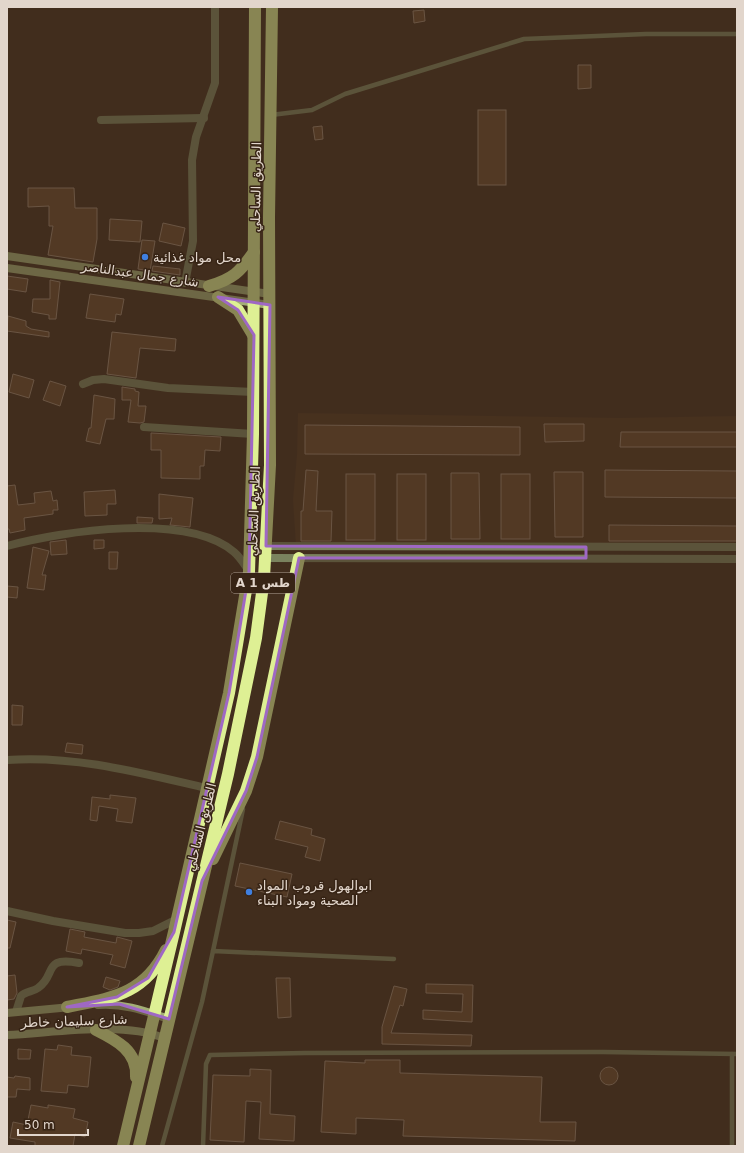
<svg xmlns="http://www.w3.org/2000/svg" width="744" height="1153" font-family="'DejaVu Sans',Vazirmatn,sans-serif">
	<style>
		.built { fill: #4e3521 }
		.building { fill: #66482d; stroke: #9a8370 }
		.lines { fill: none; stroke-linecap: round; stroke-linejoin: round }
		.lane { stroke: #7a825e; stroke-width: 4.5 }
		.street { stroke: #7a825e; stroke-width: 8 }
		.secondary { stroke: #a3ae75; stroke-width: 8 }
		.highway { stroke: #def094; stroke-width: 12 }
		.marked { fill: none; stroke: #9f68c4; stroke-width: 3; stroke-linejoin: round }
		.shop-dot { fill: #3f7fe0; stroke: #372415; stroke-width: 1.5 }
		.labels { text-anchor: middle; dominant-baseline: central; stroke-width: 3; stroke-linejoin: round; paint-order: stroke }
		.shield { fill: #372415; stroke: #afa195; stroke-width: 1 }
		.shield-label { font-size: 12px; font-weight: bold; fill: #e2d6cc }
		.street-label { font-size: 13px; fill: #e2d6cc; stroke: #372415 }
		.poi-label { font-size: 13px; fill: #e2d6cc; stroke: #372415; text-anchor: start }
	</style>
	<rect width="100%" height="100%" fill="#422e1e"/>
	<polygon class="built" points="298,413 619,418 737,416 737,543 296,545 293,500 297,455"/>
	<g class="building">
		<polygon points="424,10 425,21 414,23 413,11"/>
		<polygon points="578,65 591,65 591,88 578,89"/>
		<rect x="478" y="110" width="28" height="75"/>
		<polygon points="322,126 323,139 315,140 313,127"/>
		<polygon points="28,188 74,188 75,208 97,208 97,239 93,262 48,255 53,226 49,226 49,206 28,207"/>
		<polygon points="110,219 142,221 140,242 109,240"/>
		<polygon points="163,223 185,228 181,246 159,241"/>
		<polygon points="142,240 155,241 150,271 138,269"/>
		<polygon points="153,266 180,269 180,275 152,271"/>
		<polygon points="7,276 28,279 26,292 7,289"/>
		<polygon points="50,280 60,282 56,319 49,319 49,315 32,312 33,299 50,299"/>
		<polygon points="90,294 124,299 121,315 116,314 115,322 86,318"/>
		<polygon points="8,316 26,321 26,326 31,329 49,332 49,337 7,331"/>
		<polygon points="112,332 176,339 175,351 140,348 136,378 107,374"/>
		<polygon points="13,374 34,380 29,398 9,392"/>
		<polygon points="50,381 66,386 60,406 43,400"/>
		<polygon points="122,387 135,389 135,391 139,392 138,406 146,406 144,422 140,423 128,422 131,400 122,400"/>
		<polygon points="94,395 115,399 114,419 106,419 100,444 86,441 89,428 91,428"/>
		<polygon points="544,424 584,424 584,441 545,442"/>
		<polygon points="305,425 520,427 520,455 305,454"/>
		<polygon points="621,432 737,432 737,447 620,447"/>
		<polygon points="151,433 221,437 220,451 205,450 204,466 200,466 200,479 161,478 161,450 151,450"/>
		<polygon points="306,470 318,471 316,511 332,511 331,541 301,541 301,511 303,511"/>
		<polygon points="605,470 737,471 737,498 605,497"/>
		<polygon points="554,472 583,472 583,537 555,537"/>
		<polygon points="451,473 479,473 480,539 451,539"/>
		<rect x="346" y="474" width="29" height="66"/>
		<rect x="397" y="474" width="29" height="66"/>
		<rect x="501" y="474" width="29" height="65"/>
		<polygon points="15,485 18,505 35,503 34,493 51,491 53,501 57,500 58,510 53,510 53,514 24,518 25,530 10,533 9,529 7,529 7,486"/>
		<polygon points="115,490 116,504 107,504 107,515 85,516 84,492"/>
		<polygon points="159,494 193,498 190,527 170,525 172,518 159,519"/>
		<polygon points="137,517 153,518 152,523 137,523"/>
		<polygon points="609,525 737,526 737,541 609,541"/>
		<polygon points="66,540 67,554 51,555 50,542"/>
		<polygon points="94,540 104,540 104,548 94,549"/>
		<polygon points="33,547 49,551 42,575 46,575 44,590 27,588"/>
		<polygon points="109,552 118,552 117,569 109,569"/>
		<polygon points="7,586 18,587 17,598 7,597"/>
		<polygon points="12,705 23,706 22,725 12,725"/>
		<polygon points="67,743 83,745 82,754 65,752"/>
		<polygon points="110,795 136,798 132,823 116,821 118,809 99,806 97,821 90,820 92,797 110,799"/>
		<polygon points="280,821 312,829 311,835 325,839 320,861 305,857 308,847 275,839"/>
		<polygon points="240,863 292,874 287,897 235,886"/>
		<polygon points="7,920 16,922 10,948 7,948"/>
		<polygon points="70,929 85,932 84,937 116,943 117,937 132,941 125,968 110,964 113,955 82,949 81,954 66,951"/>
		<polygon points="15,975 17,993 14,999 7,1000 7,976"/>
		<polygon points="106,977 120,981 118,987 110,990 103,987"/>
		<polygon points="276,978 290,978 291,1017 278,1018"/>
		<polygon points="426,984 473,985 472,1022 423,1019 423,1010 462,1012 463,994 426,993"/>
		<polygon points="394,986 407,989 403,1006 400,1005 391,1033 472,1035 471,1046 382,1044 382,1027"/>
		<polygon points="58,1045 72,1047 71,1055 91,1057 88,1087 68,1085 67,1093 41,1091 45,1049 57,1050"/>
		<polygon points="18,1049 31,1050 30,1059 18,1059"/>
		<polygon points="365,1060 400,1060 400,1073 542,1077 540,1122 576,1122 575,1141 403,1136 404,1120 356,1118 356,1134 321,1132 325,1061 365,1063"/>
		<circle cx="609" cy="1076" r="9"/>
		<polygon points="250,1069 271,1070 270,1114 295,1116 294,1141 259,1139 261,1102 246,1101 244,1142 210,1140 213,1075 250,1076"/>
		<polygon points="15,1076 30,1078 30,1090 17,1089 16,1097 7,1097 7,1077 14,1078"/>
		<polygon points="31,1105 48,1108 48,1105 75,1109 73,1118 88,1122 85,1137 75,1134 73,1146 35,1146 35,1142 10,1138 13,1122 27,1125"/>
	</g>
	<g class="lines">
		<g class="lane">
			<polyline points="271,115 312,110 345,94 524,39 646,34 737,34"/>
			<polyline points="213,951 243,809"/>
			<polyline points="732,1054 732,1146"/>
			<polyline points="162,1146 202,1002 213,951 394,959"/>
			<polyline points="203,1146 206,1064 210,1055 305,1053 603,1052 737,1054"/>
		</g>
		<g class="street">
			<polyline points="101,120 204,118"/>
			<polyline points="185,283 193,241 192,160 196,137 215,83 215,7"/>
			<polyline points="83,384 93,380 104,379 168,388 253,392"/>
			<polyline points="144,427 253,434"/>
			<path d="M7,546C62,531 187,512 234,552C240,557 244,564 249,571"/>
			<polyline points="266,546 737,547"/>
			<polyline points="266,558 737,559"/>
			<path d="M7,760C75,755 141,773 206,788"/>
			<polyline points="7,911 53,921 125,933 139,933 153,931 177,919"/>
			<path d="M16,1012L21,996C26,991 33,992 38,988C57,975 42,956 79,963"/>
		</g>
		<g class="secondary">
			<polyline points="7,256 270,294"/>
			<polyline points="7,268 270,305"/>
			<path d="M98,1005C124,1003 145,1011 169,1019"/>
			<polyline points="7,1013 71,1007"/>
			<path d="M7,1035C54,1033 121,1021 164,1038"/>
		</g>
		<g class="highway">
			<path d="M209,286C233,279 240,272 254,252"/>
			<polyline points="218,297 238,310 253,335"/>
			<polyline points="213,859 246,791 257,757 299,558"/>
			<path d="M67,1007C111,998 144,995 166,950"/>
			<path d="M96,1030C116,1040 138,1051 136,1077"/>
			<polyline points="123,1146 174,932 229,693 249,572 253,434 255,7"/>
			<polyline points="139,1146 228,774 256,638 264,578 270,465 269,217 272,7"/>
		</g>
	</g>
	<path d="M0 0H744V1153H0ZM218,297L270,305L266,546L586,547V558H299L257,757L246,791L202,881L169,1019L119,1004L67,1007L117,997L148,978L174,932L229,693L249,572L254,335L238,310Z" fill="#422e1e" fill-opacity=".55" fill-rule="evenodd"/>
	<path class="marked" d="M218,297L270,305L266,546L586,547V558H299L257,757L246,791L202,881L169,1019L119,1004L67,1007L117,997L148,978L174,932L229,693L249,572L254,335L238,310Z"/>
	<g class="shop-dot">
		<circle cx="145" cy="257" r="4"/>
		<circle cx="249" cy="892" r="4"/>
	</g>
	<g class="labels">
		<rect class="shield" x="231" y="573" width="64" height="20" rx="3"/>
		<g class="shield-label">
			<text x="263" y="583">A 1 طس</text>
		</g>
		<g class="street-label">
			<text transform="translate(256 187) rotate(-89)">الطريق الساحلي</text>
			<text transform="translate(140 274) rotate(8)">شارع جمال عبدالناصر</text>
			<text transform="translate(254 511) rotate(-88)">الطريق الساحلي</text>
			<text transform="translate(201 827) rotate(-76)">الطريق الساحلي</text>
			<text transform="translate(74 1021) rotate(-2)">شارع سليمان خاطر</text>
		</g>
		<g class="poi-label">
			<text x="153" y="257">محل مواد غذائية</text>
			<text x="257" y="885">ابوالهول قروب المواد<tspan x="257" dy="15">الصحية ومواد البناء</tspan></text>
		</g>
	</g>
	<rect width="744" height="1153" fill="none" stroke="#e2d6cc" stroke-width="16"/>
	<path d="M18 1129v6h70v-6" fill="none" stroke="#e2d6cc" stroke-width="2"/>
	<text x="24" y="1129" font-size="12" fill="#e2d6cc" stroke="#372415" stroke-width="3" paint-order="stroke">50 m</text>
</svg>
